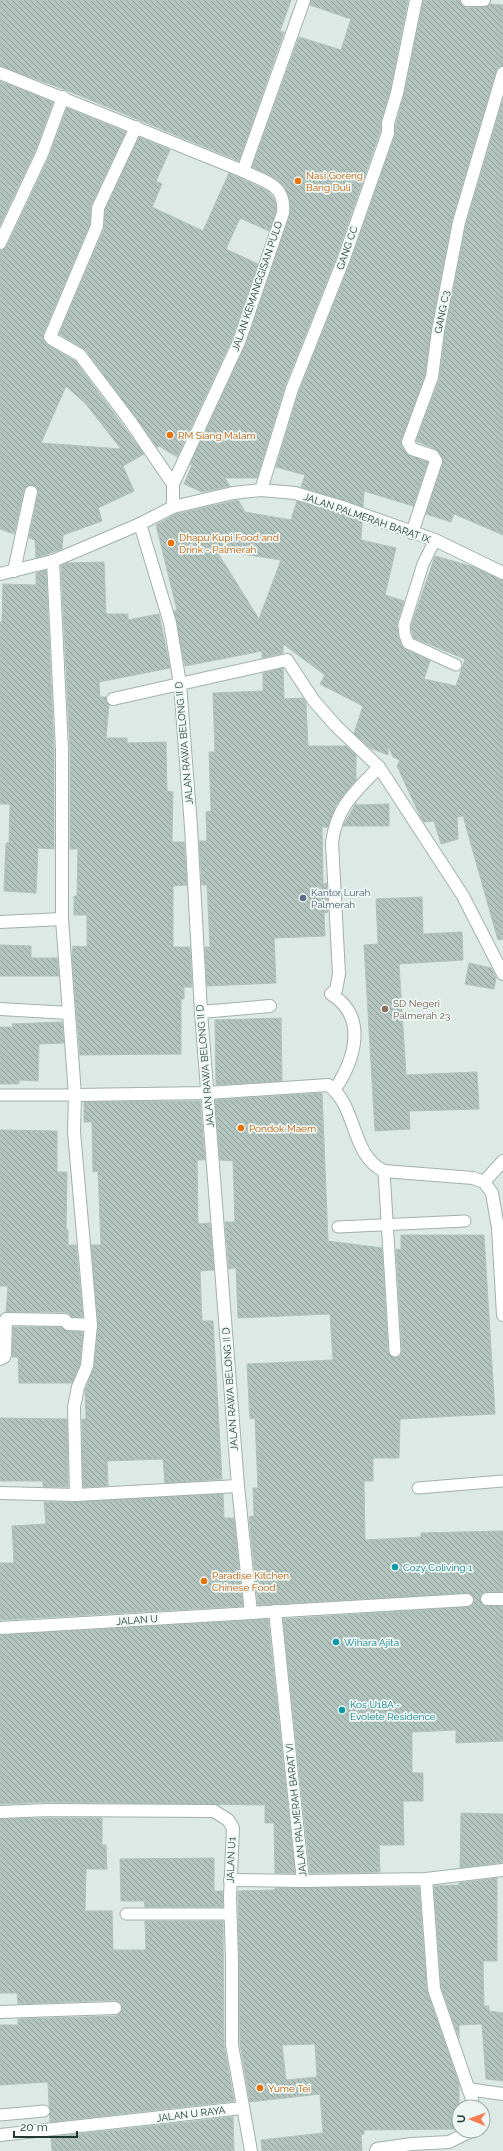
<svg xmlns="http://www.w3.org/2000/svg" width="503" height="2151" font-family="Raleway,sans-serif">
	<style>
		.building { fill: url(#building-back-hatch); stroke: #b0c3bb; fill-rule: evenodd }
		.lines { fill: none; stroke-linecap: round; stroke-linejoin: round }
		.service-casing { stroke: #a0b1ab; stroke-width: 13 }
		.minor-casing { stroke: #a0b1ab; stroke-width: 14 }
		.tertiary-casing { stroke: #a0b1ab; stroke-width: 14 }
		.service { stroke: #fff; stroke-width: 11 }
		.minor { stroke: #fff; stroke-width: 12 }
		.tertiary { stroke: #fff; stroke-width: 12 }
		.food-dot { fill: #e8710a; stroke: #edf6f2; stroke-width: 1.5 }
		.service-dot { fill: #5c6f8a; stroke: #edf6f2; stroke-width: 1.5 }
		.education-dot { fill: #8d6e63; stroke: #edf6f2; stroke-width: 1.5 }
		.culture-dot { fill: #0f9aa8; stroke: #edf6f2; stroke-width: 1.5 }
		.labels { text-anchor: middle; dominant-baseline: central; stroke-width: 3.5; stroke-linejoin: round; paint-order: stroke }
		.food-label { font-size: 10px; fill: #c56008; stroke: #edf6f2; text-anchor: start }
		.street-label { font-size: 10px; fill: #1f3932; stroke: #edf6f2 }
		.service-label { font-size: 10px; fill: #4e5e75; stroke: #edf6f2; text-anchor: start }
		.education-label { font-size: 10px; fill: #785e54; stroke: #edf6f2; text-anchor: start }
		.culture-label { font-size: 10px; fill: #0d838f; stroke: #edf6f2; text-anchor: start }
	</style>
	<defs>
		<pattern id="building-back-hatch" width="6" height="6" patternUnits="userSpaceOnUse"><rect width="6" height="6" fill="#b2c4bd"/><path d="M-1 5l2 2M0 0l6 6M5-1l2 2" fill="none" stroke="#90a09a"/></pattern>
	</defs>
	<rect width="100%" height="100%" fill="#dde9e4"/>
	<g class="building">
		<polygon points="0,0 291,0 280,31 284,32 239,161 66,90 0,66"/>
		<polygon points="311,0 408,0 390,91 381,121 380,132 336,258 285,386 257,478 225,478 230,486 202,492 184,484 192,465 190,464 246,344 290,213 290,201 284,186 270,175 252,167 299,37 341,50 351,19 310,5"/>
		<polygon points="423,0 460,0 463,6 467,8 484,7 490,4 503,5 503,66 498,67 496,71 452,220 431,330 425,375 401,440 401,445 406,453 428,462 413,506 364,491 363,507 301,487 305,475 276,467 299,391 350,263 395,135 396,124 404,94"/>
		<polygon points="0,81 53,102 35,151 0,225"/>
		<polygon points="503,99 503,535 454,514 451,522 426,514 443,460 436,449 416,441 439,380 445,332 466,224"/>
		<path d="M67,108L126,132L91,205L90,224L43,334V339L48,345L75,361L144,454L123,466L134,491L98,508L102,521L63,535L62,549L36,558L35,540L29,538L38,494L36,486L29,485L24,490L14,534L0,529V250L7,246L49,157ZM66,386L86,404L121,449L41,443Z"/>
		<polygon points="139,137 170,150 156,181 162,184 152,207 203,231 229,173 268,191 274,199 276,204 276,212 269,231 240,218 226,249 258,264 232,339 177,457 159,446 157,447 86,350 59,334 104,229 105,210"/>
		<path d="M238,500L245,512L291,520L297,501L340,514L362,522L361,540L396,548L385,595L404,601L397,623L398,637L405,649L430,661L424,679L456,686L465,659L414,638L412,633L411,626L435,556L474,567L503,580V939L498,940L463,816L457,817L458,839L441,844L434,821L424,822L420,816L397,766L400,760L393,757L388,746V755L370,748L354,733L363,706L320,684L325,675L283,644V653L262,658V651L185,666L174,611L177,610L156,525L176,514ZM216,550L281,560L259,619Z"/>
		<polygon points="104,562 106,614 128,614 128,620 159,614 170,668 99,682 100,697 106,697 109,705 106,738 127,738 127,743 166,742 167,791 173,792 172,842 184,842 187,885 173,886 173,947 190,947 192,987 184,987 184,999 181,999 181,1054 80,1055 72,957 73,946 87,947 87,915 74,915 74,896 77,896 78,849 70,849 70,750 61,566 67,563"/>
		<polygon points="46,570 54,750 54,849 38,848 36,893 4,891 6,843 9,843 10,804 0,804 0,622 2,622 3,584 36,585 36,573"/>
		<polygon points="283,668 284,699 303,698 306,703 308,746 346,746 356,755 356,780 336,805 328,827 322,827 323,884 327,883 328,912 324,913 325,936 274,938 276,983 207,986 205,947 210,947 207,885 202,885 199,841 207,841 206,812 211,811 209,752 215,752 213,693 263,691 263,673"/>
		<polygon points="356,803 356,805 389,804 389,826 343,826"/>
		<polygon points="422,897 423,934 462,932 463,960 399,964 406,1075 477,1072 479,1109 409,1111 410,1129 375,1131 364,945 378,944 376,899"/>
		<polygon points="0,945 31,946 31,958 57,958 59,976 0,976"/>
		<polygon points="469,963 491,968 496,978 494,989 465,984"/>
		<polygon points="281,1018 282,1081 216,1085 215,1020"/>
		<polygon points="62,1022 64,1043 39,1044 38,1081 19,1080 19,1084 0,1084 0,1027 13,1027 12,1024"/>
		<polygon points="322,1093 328,1241 382,1248 388,1351 392,1357 399,1357 402,1351 396,1249 401,1250 401,1235 484,1235 495,1414 400,1419 399,1458 373,1458 373,1481 364,1481 365,1540 421,1537 421,1533 503,1531 503,1592 484,1592 480,1599 484,1606 503,1606 503,1741 456,1743 456,1730 412,1732 412,1773 423,1773 423,1801 403,1801 404,1845 379,1845 380,1872 310,1873 283,1619 467,1607 473,1604 474,1599 471,1594 467,1593 258,1605 249,1517 254,1516 253,1488 258,1488 255,1418 250,1419 247,1364 333,1360 330,1314 238,1318 236,1268 229,1269 225,1222 235,1222 233,1161 220,1160 215,1100"/>
		<polygon points="200,1101 205,1160 197,1160 198,1224 210,1223 214,1270 200,1271 202,1321 213,1321 222,1479 165,1483 163,1459 107,1461 108,1486 83,1487 82,1419 86,1419 85,1391 94,1367 98,1326 91,1245 101,1245 98,1171 93,1172 92,1122 84,1122 84,1102"/>
		<polygon points="0,1130 57,1131 57,1172 67,1172 66,1230 68,1230 68,1245 76,1245 83,1317 72,1317 65,1312 6,1312 8,1286 0,1286"/>
		<polygon points="13,1327 61,1327 67,1331 83,1332 80,1364 72,1383 19,1383 18,1357 12,1357"/>
		<polygon points="0,1418 67,1419 68,1487 43,1487 43,1481 0,1481"/>
		<polygon points="223,1494 224,1518 234,1518 243,1606 0,1620 0,1563 14,1563 12,1526 46,1524 44,1502 76,1502"/>
		<polygon points="268,1619 295,1873 275,1873 274,1823 265,1823 265,1805 49,1802 0,1804 0,1635"/>
		<polygon points="461,1813 503,1814 503,1862 460,1868"/>
		<polygon points="49,1818 102,1818 102,1845 106,1845 107,1869 86,1869 85,1911 112,1911 113,1950 146,1950 145,1921 223,1921 224,2045 234,2101 50,2122 48,2082 0,2085 0,2025 18,2025 18,2019 115,2016 119,2014 122,2008 121,2004 115,2000 18,2004 17,1993 0,1993 0,1819"/>
		<polygon points="214,1858 214,1891 223,1891 223,1907 145,1907 144,1901 121,1901 120,1859"/>
		<polygon points="497,1878 497,1961 483,1961 484,2006 489,2006 489,2011 503,2013 503,2081 486,2079 482,2024 459,2025 459,2038 441,1987 434,1886 459,1885 459,1883"/>
		<path d="M419,1887L427,1990L459,2084V2129L364,2130V2134L361,2135L362,2151H262L261,2140L323,2133L320,2094L250,2102L240,2044L238,1891L275,1890V1888ZM315,2044L317,2077L286,2080L282,2045Z"/>
		<polygon points="233,2117 234,2151 52,2151 51,2137"/>
	</g>
	<g class="lines">
		<defs>
			<g id="service">
				<polyline points="435,540 423,564 404,625 405,635 408,643 456,665"/>
				<polyline points="0,1095 75,1095"/>
				<polyline points="384,1171 395,1351"/>
				<polyline points="338,1227 465,1221"/>
				<polyline points="418,1488 503,1481"/>
				<polyline points="126,1914 230,1914"/>
				<polyline points="0,2115 44,2111"/>
			</g>
			<g id="minor">
				<polyline points="467,0 484,0"/>
				<path d="M0,73L243,171C265,182 286,184 283,213L239,342L173,484V507"/>
				<polyline points="136,127 98,208 97,226 50,337 52,339 80,355 130,421 173,484"/>
				<polyline points="243,171 304,0"/>
				<polyline points="0,243 42,154 63,97"/>
				<polyline points="261,490 292,389 343,261 388,133 388,123 397,93 416,0"/>
				<polyline points="140,524 170,623 180,684 191,827 201,1012 238,1486 251,1613"/>
				<polyline points="412,533 436,461 433,456 412,449 408,442 432,377 438,331 459,222 503,73"/>
				<polyline points="53,561 62,750 62,919 75,1095 74,1132 91,1325 87,1366 78,1387 74,1407 76,1495"/>
				<polyline points="14,571 31,492"/>
				<polyline points="113,699 287,660 314,701 336,726 379,767 463,896 503,974"/>
				<polyline points="0,922 62,919"/>
				<polyline points="0,1009 69,1013"/>
				<polyline points="201,1012 270,1006"/>
				<path d="M335,1089C355,1059 368,1017 331,994L336,990L339,974L332,842C337,806 355,792 379,767"/>
				<path d="M75,1095L208,1093L328,1085C358,1106 350,1155 384,1171L473,1178L484,1182"/>
				<polyline points="484,1182 492,1193 498,1228 503,1315"/>
				<polyline points="484,1182 503,1161"/>
				<polyline points="0,1359 4,1357 5,1354 6,1319 65,1320 68,1324 91,1325"/>
				<polyline points="0,1493 76,1495 238,1486"/>
				<polyline points="487,1599 503,1599"/>
				<polyline points="275,1611 303,1881 426,1879 503,1870"/>
				<polyline points="0,1628 467,1600"/>
				<polyline points="0,1812 49,1810 214,1811 228,1820 233,1828 230,1897 232,1960 232,2045 251,2151"/>
				<polyline points="426,1879 434,1989 472,2099 471,2107"/>
				<polyline points="230,1880 303,1881"/>
				<polyline points="0,2012 115,2008"/>
				<polyline points="468,2089 503,2094"/>
				<polyline points="0,2135 242,2108"/>
				<polyline points="376,2151 377,2149 412,2144 449,2142 471,2131"/>
			</g>
			<polyline id="tertiary" points="0,574 53,561 140,524 173,507 233,493 261,490 295,493 342,507 435,540 503,573"/>
		</defs>
		<use href="#service" class="service-casing"/>
		<use href="#minor" class="minor-casing"/>
		<use href="#tertiary" class="tertiary-casing"/>
		<use href="#service" class="service"/>
		<use href="#minor" class="minor"/>
		<use href="#tertiary" class="tertiary"/>
	</g>
	<g class="food-dot">
		<circle cx="298" cy="181" r="4"/>
		<circle cx="170" cy="435" r="4"/>
		<circle cx="171" cy="543" r="4"/>
		<circle cx="241" cy="1128" r="4"/>
		<circle cx="204" cy="1581" r="4"/>
		<circle cx="260" cy="2088" r="4"/>
	</g>
	<circle class="service-dot" cx="303" cy="898" r="4"/>
	<circle class="education-dot" cx="385" cy="1009" r="4"/>
	<g class="culture-dot">
		<circle cx="395" cy="1567" r="4"/>
		<circle cx="336" cy="1642" r="4"/>
		<circle cx="342" cy="1710" r="4"/>
	</g>
	<g class="labels">
		<g class="food-label">
			<text x="306" y="175">Nasi Goreng<tspan x="306" dy="12">Bang Duli</tspan></text>
			<text x="178" y="435">RM Siang Malam</text>
			<text x="179" y="537">Dhapu Kupi Food and<tspan x="179" dy="12">Drink - Palmerah</tspan></text>
			<text x="249" y="1128">Pondok Maem</text>
			<text x="212" y="1575">Paradise Kitchen<tspan x="212" dy="12">Chinese Food</tspan></text>
			<text x="268" y="2088">Yume Tei</text>
		</g>
		<g class="street-label">
			<text transform="translate(347 248) rotate(-71)">GANG CC</text>
			<text transform="translate(257 286) rotate(-71)">JALAN KEMANGGISAN PULO</text>
			<text transform="translate(442 312) rotate(-79)">GANG C3</text>
			<text transform="translate(367 518) rotate(19)">JALAN PALMERAH BARAT IX</text>
			<text transform="translate(184 743) rotate(-95)">JALAN RAWA BELONG II D</text>
			<text transform="translate(205 1066) rotate(-95)">JALAN RAWA BELONG II D</text>
			<text transform="translate(230 1389) rotate(-94)">JALAN RAWA BELONG II D</text>
			<text transform="translate(137 1620) rotate(-4)">JALAN U</text>
			<text transform="translate(296 1810) rotate(-96)">JALAN PALMERAH BARAT VI</text>
			<text transform="translate(231 1860) rotate(-88)">JALAN U1</text>
			<text transform="translate(191 2114) rotate(-7)">JALAN U RAYA</text>
		</g>
		<g class="service-label">
			<text x="311" y="892">Kantor Lurah<tspan x="311" dy="12">Palmerah</tspan></text>
		</g>
		<g class="education-label">
			<text x="393" y="1003">SD Negeri<tspan x="393" dy="12">Palmerah 23</tspan></text>
		</g>
		<g class="culture-label">
			<text x="403" y="1567">Cozy Coliving 1</text>
			<text x="344" y="1642">Wihara Ajita</text>
			<text x="350" y="1704">Kos U18A -<tspan x="350" dy="12">Evolete Residence</tspan></text>
		</g>
	</g>
	<g transform="translate(471 2119) rotate(271)"><circle r="19" fill="#edf6f2" stroke="#9baaa5"/>
	<path d="M0-3L7 15L0 10L-7 15Z" fill="#f57b50"/>
	<text y="-6" font-size="11" font-weight="bold" text-anchor="middle" fill="#1f3932">U</text>
	</g>
	<path d="M14 2131v6h63v-6" fill="none" stroke="#1f3932" stroke-width="2"/>
	<text x="20" y="2131" font-size="12" fill="#1f3932" stroke="#edf6f2" stroke-width="3" paint-order="stroke">20 m</text>
</svg>
